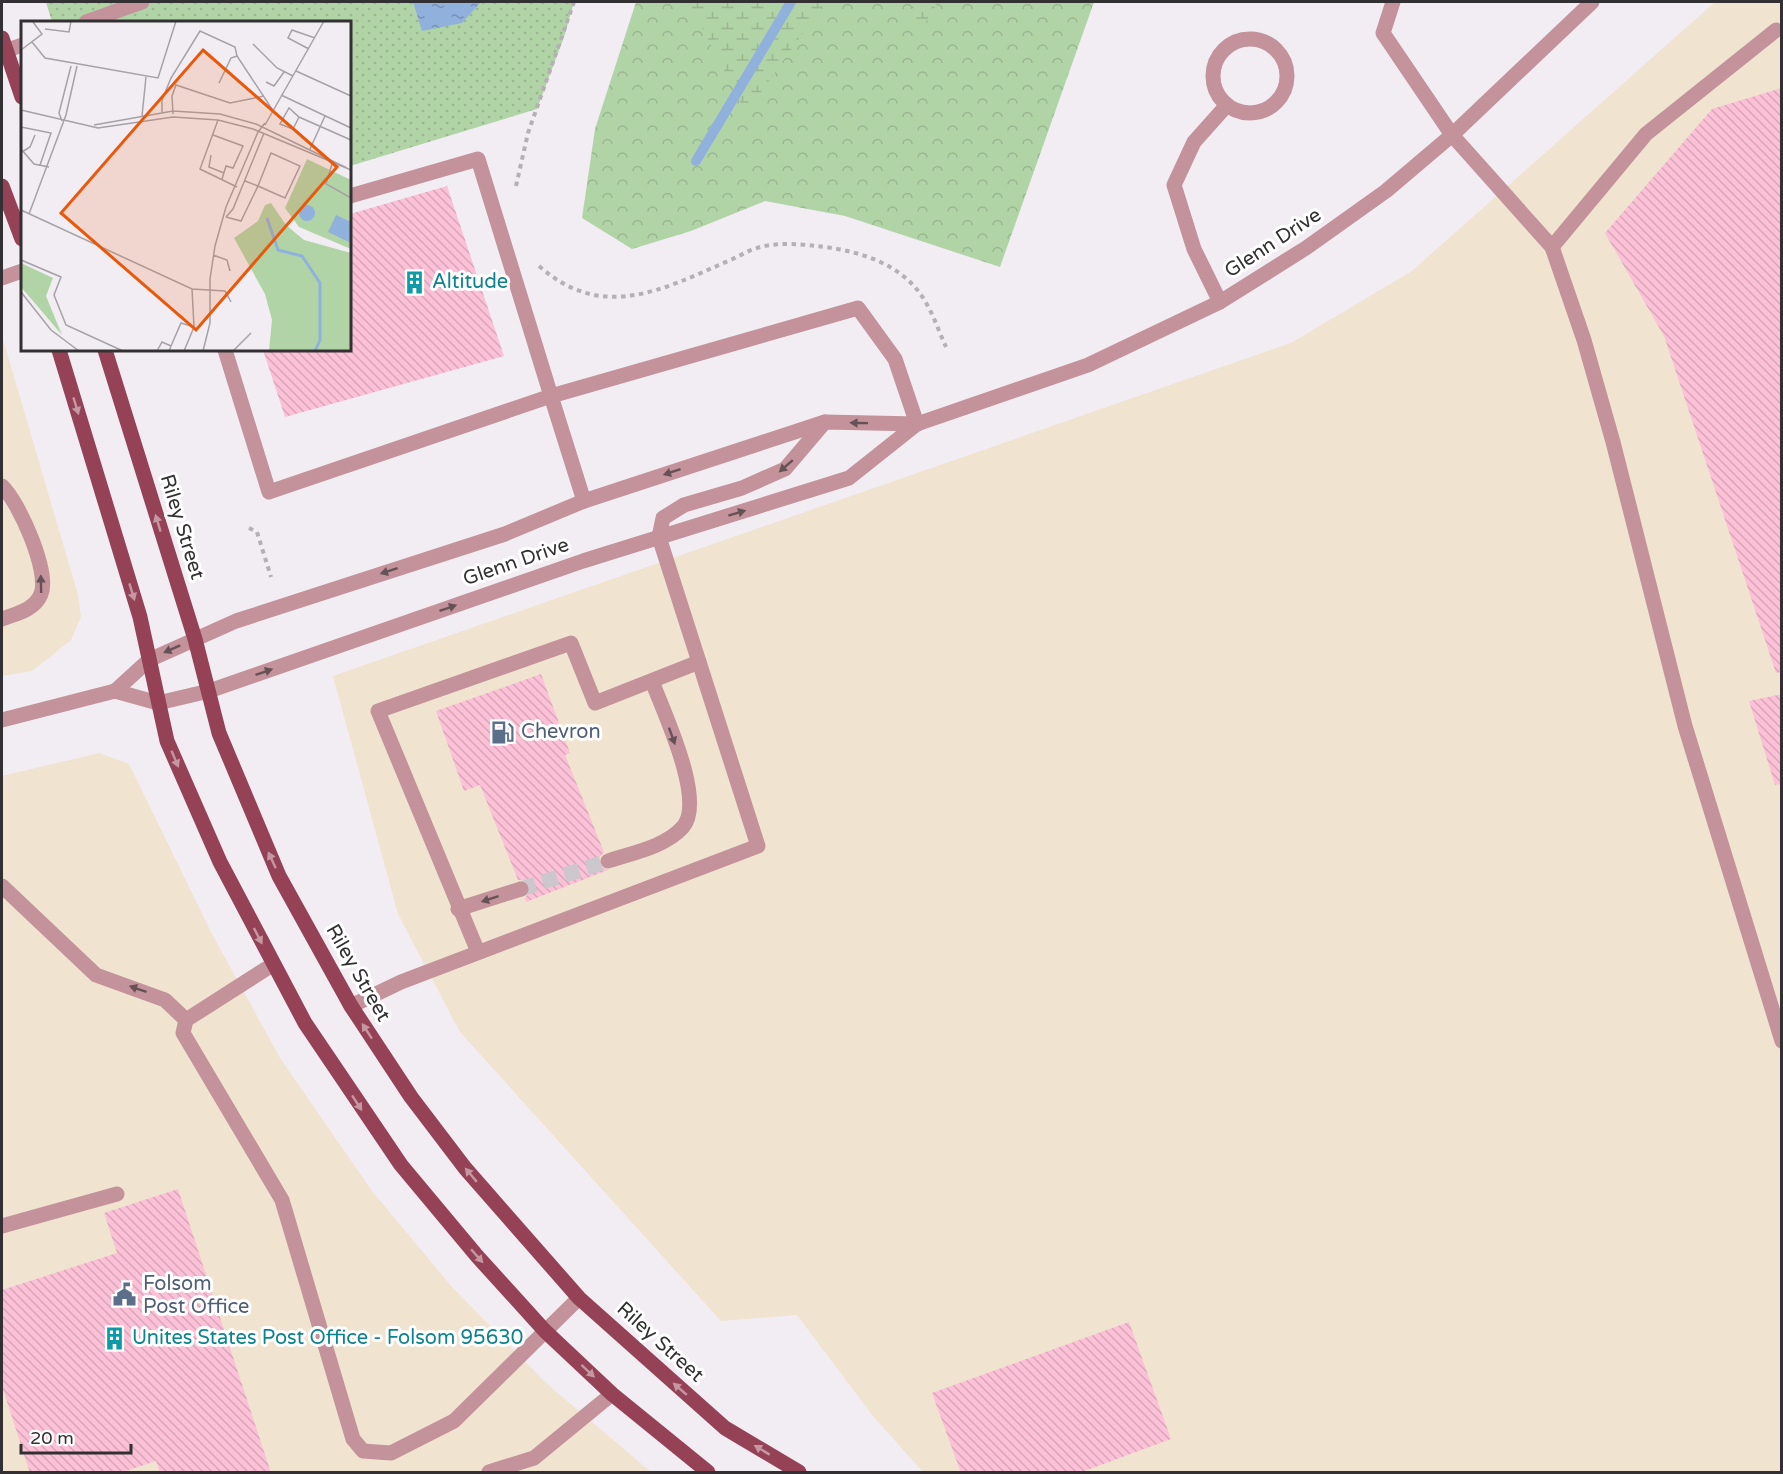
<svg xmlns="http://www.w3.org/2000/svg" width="1783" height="1474" font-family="'Varela Round',sans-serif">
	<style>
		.commercial { fill: #f0e3cf }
		.forest { fill: url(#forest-crowns) }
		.wetland { fill: url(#wetland-marsh) }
		.park { fill: url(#park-dots) }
		.water { fill: url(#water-ripples) }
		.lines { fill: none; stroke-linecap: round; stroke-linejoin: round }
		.stream { stroke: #91b1dd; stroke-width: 10 }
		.building { fill: url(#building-back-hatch) }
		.minor-tunnel { stroke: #ccc7cc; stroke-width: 15; stroke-dasharray: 15 8; stroke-linecap: butt }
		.path { stroke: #b4b0b4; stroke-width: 4; stroke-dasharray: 4.5 4.5; stroke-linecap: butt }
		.minor { stroke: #c3929a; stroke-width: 15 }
		.major { stroke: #954256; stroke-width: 15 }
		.oneway { fill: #c597a2 }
		.oneway2 { fill: #655256 }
		.labels { text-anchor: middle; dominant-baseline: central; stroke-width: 6; stroke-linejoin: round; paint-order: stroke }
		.street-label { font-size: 20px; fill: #323032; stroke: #fff }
		.culture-label { font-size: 20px; fill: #0d838f; stroke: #fff; text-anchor: start }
		.service-label { font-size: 20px; fill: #4e5e75; stroke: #fff; text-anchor: start }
		.inset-river { fill: none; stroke: #91b1dd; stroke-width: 3 }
		.inset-road { fill: none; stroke: #a5a1a6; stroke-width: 1.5 }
		.view { fill: #e8590c; fill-opacity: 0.15; stroke: #e8590c; stroke-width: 3 }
		.inset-edge { fill: none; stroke: #323032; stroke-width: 3 }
	</style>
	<defs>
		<pattern id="forest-crowns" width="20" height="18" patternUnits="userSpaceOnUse" patternTransform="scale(1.5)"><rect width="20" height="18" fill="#b1d4a7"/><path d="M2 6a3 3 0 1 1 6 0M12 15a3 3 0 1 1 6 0" fill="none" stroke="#99b690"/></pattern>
		<pattern id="wetland-marsh" width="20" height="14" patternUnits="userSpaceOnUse" patternTransform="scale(1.5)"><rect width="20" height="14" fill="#b1d4a7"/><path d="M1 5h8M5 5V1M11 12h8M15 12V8" fill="none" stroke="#99b690"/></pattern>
		<pattern id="park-dots" width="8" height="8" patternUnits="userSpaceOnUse" patternTransform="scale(1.5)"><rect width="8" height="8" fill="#b1d4a7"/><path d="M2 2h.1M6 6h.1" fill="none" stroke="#99b690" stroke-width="1.8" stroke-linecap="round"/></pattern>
		<pattern id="water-ripples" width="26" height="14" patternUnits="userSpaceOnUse" patternTransform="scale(1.5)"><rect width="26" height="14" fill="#91b1dd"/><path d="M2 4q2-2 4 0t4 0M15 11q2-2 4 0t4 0" fill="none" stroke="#7790b4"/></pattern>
		<pattern id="building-back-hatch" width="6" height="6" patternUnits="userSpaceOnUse" patternTransform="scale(1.5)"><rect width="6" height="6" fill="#fcc1d7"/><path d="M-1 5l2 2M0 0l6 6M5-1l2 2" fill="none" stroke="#d8a6b9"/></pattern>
	</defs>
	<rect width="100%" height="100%" fill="#f2edf3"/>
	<g class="commercial">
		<polygon points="1715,2 1781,2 1781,1472 923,1472 873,1416 797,1315 721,1321 460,1032 398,914 333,676 1291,343 1412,271"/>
		<polygon points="2,336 78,595 81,617 71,640 32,671 2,676"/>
		<polygon points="99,753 129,764 212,934 280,1058 372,1191 452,1287 546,1383 651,1472 2,1472 2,776"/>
	</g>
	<polygon class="forest" points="636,2 1094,2 1000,267 845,216 765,201 691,231 632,249 582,218 595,129"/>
	<g class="wetland">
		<polygon points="689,2 825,2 746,113"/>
		<polygon points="911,2 938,2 917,36"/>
	</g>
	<polygon class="park" points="46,2 574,2 564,37 537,109 350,166 350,22 52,22"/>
	<polygon class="water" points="413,2 481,2 462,23 422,31"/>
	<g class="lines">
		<polyline class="stream" points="696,161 791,2"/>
	</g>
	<g class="building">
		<polygon points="1782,88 1782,672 1776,673 1664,336 1605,233 1712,109"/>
		<polygon points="447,186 504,356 285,417 263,350 350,350 350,214"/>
		<polygon points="541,674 570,753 565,755 604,852 599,858 599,864 608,870 526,902 525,898 530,892 530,886 524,880 518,880 480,785 464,791 436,711"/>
		<polygon points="1782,694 1782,784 1775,785 1749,701"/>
		<polygon points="178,1189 271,1473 160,1473 156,1461 120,1473 30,1473 2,1386 2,1290 117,1253 104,1213"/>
		<polygon points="1129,1322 1171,1439 1079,1473 961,1473 932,1393"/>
	</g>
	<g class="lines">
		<polyline class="minor-tunnel" points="521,889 608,861"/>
		<g class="path">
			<polyline points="516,186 528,133 574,2"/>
			<path d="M539,266C602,322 662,290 728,261C738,257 747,251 757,248C775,242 799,244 816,246C857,250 903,263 925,301C934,316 939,332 946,347"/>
			<polyline points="249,528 257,532 271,577"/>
		</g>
		<g class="minor">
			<polyline points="1393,2 1383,33 1452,135 1552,247 1584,340 1613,442 1685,726 1782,1041"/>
			<polyline points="86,22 142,2"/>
			<circle cx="1250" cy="76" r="37"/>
			<polyline points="5,51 22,45"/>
			<polyline points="1552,247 1646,134 1776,30"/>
			<polyline points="2,278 22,271"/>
			<polyline points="1220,302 1194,249 1174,185 1194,142 1227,105"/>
			<polyline points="225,350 269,492 551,396 478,159 350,196"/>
			<path d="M2,486C19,502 50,572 41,594C35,610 15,614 2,619"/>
			<polyline points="584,501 551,396 858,308 895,359 917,424"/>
			<polyline points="115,691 149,660 236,621 505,534 584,501 825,422 917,424"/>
			<polyline points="2,720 115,691 158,703 209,691 583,561 849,478 917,424 1088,365 1220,302 1306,248 1386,191 1452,135 1592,2"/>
			<path d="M608,861C632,853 665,847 683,827C706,800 663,711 652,681"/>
			<polyline points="2,886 96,975 165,1000 186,1020"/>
			<polyline points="458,909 521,889"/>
			<polyline points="478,952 378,711 571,643 595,703 699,662"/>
			<polyline points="272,965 186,1020 183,1033 282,1200 353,1439 363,1451 391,1453 454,1421 579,1298"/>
			<polyline points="351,1006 401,982 758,846 659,537 663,518 684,505 742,488 785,469 825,422"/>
			<polyline points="2,1226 117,1194"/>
			<polyline points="489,1472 534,1458 612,1394"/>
		</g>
		<g class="major">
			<polyline points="2,38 22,97"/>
			<polyline points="2,186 22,239"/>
			<polyline points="59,350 140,617 167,741 220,862 305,1023 401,1165 477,1256 545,1331 612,1394 708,1472"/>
			<polyline points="105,350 195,639 219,733 279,876 351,1006 411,1097 465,1168 579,1298 725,1428 799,1472"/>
		</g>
	</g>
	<defs><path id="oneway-solid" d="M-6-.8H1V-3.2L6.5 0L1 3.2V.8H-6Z" transform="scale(1.5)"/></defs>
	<g class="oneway">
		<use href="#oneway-solid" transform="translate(76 406) rotate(73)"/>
		<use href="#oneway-solid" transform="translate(158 523) rotate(-107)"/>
		<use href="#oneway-solid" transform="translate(132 592) rotate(73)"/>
		<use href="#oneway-solid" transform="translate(175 759) rotate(67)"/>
		<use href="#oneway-solid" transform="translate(272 860) rotate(-115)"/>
		<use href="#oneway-solid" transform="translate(258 936) rotate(63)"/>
		<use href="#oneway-solid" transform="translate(367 1031) rotate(-123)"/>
		<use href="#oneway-solid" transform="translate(357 1103) rotate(57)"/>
		<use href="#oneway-solid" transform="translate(471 1175) rotate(-130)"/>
		<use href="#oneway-solid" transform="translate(477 1256) rotate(49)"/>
		<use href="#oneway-solid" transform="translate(588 1371) rotate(43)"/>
		<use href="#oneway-solid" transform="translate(680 1389) rotate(-139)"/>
		<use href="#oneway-solid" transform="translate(762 1450) rotate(-149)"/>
	</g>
	<g class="oneway2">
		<use href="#oneway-solid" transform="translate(859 423) rotate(-179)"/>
		<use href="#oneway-solid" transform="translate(786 466) rotate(139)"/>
		<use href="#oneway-solid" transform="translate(672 472) rotate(162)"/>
		<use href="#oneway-solid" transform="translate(737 513) rotate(-17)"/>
		<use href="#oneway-solid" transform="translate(389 571) rotate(162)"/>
		<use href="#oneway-solid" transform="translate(41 584) rotate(-91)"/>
		<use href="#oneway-solid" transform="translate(448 608) rotate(-19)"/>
		<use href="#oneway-solid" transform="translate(172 649) rotate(156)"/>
		<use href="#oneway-solid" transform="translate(264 672) rotate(-19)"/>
		<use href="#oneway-solid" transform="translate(672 736) rotate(70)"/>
		<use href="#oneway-solid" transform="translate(490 899) rotate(162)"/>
		<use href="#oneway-solid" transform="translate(138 989) rotate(-161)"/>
	</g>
	<defs>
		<symbol id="building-bare" viewBox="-9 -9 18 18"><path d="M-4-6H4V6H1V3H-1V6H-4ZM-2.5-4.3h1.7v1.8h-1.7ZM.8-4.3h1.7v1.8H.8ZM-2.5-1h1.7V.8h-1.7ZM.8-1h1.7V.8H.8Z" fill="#0f9aa8" stroke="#fff" stroke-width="2.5" paint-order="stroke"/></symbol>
		<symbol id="fuel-bare" viewBox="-9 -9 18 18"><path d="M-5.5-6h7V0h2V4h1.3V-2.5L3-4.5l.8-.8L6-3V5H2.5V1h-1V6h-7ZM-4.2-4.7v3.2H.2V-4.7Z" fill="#5c6f8a" stroke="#fff" stroke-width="2.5" paint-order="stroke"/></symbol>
		<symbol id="civic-bare" viewBox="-9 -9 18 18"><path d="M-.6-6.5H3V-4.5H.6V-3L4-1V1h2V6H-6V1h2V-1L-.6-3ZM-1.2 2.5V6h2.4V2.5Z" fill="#5c6f8a" stroke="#fff" stroke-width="2.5" paint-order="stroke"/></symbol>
	</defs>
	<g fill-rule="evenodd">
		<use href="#building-bare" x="398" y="266" width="33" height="33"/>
		<use href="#fuel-bare" x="486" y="716" width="33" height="33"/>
		<use href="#civic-bare" x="108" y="1278" width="33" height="33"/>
		<use href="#building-bare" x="98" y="1322" width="33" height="33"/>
	</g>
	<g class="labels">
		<g class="street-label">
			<text transform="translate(1273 243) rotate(-33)">Glenn Drive</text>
			<text transform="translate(182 527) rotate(73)">Riley Street</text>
			<text transform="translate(516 562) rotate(-19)">Glenn Drive</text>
			<text transform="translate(358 973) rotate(60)">Riley Street</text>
			<text transform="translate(660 1342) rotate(42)">Riley Street</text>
		</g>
		<g class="culture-label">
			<text x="432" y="282">Altitude</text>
			<text x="132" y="1338">Unites States Post Office - Folsom 95630</text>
		</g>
		<g class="service-label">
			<text x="521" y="732">Chevron</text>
			<text x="143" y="1284">Folsom<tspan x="143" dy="23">Post Office</tspan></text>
		</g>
	</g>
	<g transform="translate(21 21)">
		<rect width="330" height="330" fill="#f2edf3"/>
		<path d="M250,182L265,204L283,219L330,232V330H248L251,299L244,273L213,217L237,200L244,184Z" fill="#b1d4a7"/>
		<path d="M247,206L261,209L294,232L330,249V279L275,270L273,255L265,254L263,279L258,281L240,227L271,246L279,239L252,225ZM330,305V318L319,329L315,328L319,309Z" fill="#b1d4a7"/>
		<path d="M286,138L330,159V228L278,206L264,187ZM0,242L32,257L25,275L41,314L0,266Z" fill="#b1d4a7"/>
		<path d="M278 192a8 8 0 1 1 16 0a8 8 0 1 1-16 0ZM315,194L330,201V222L307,211Z" fill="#91b1dd"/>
		<path class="inset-river" d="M246,197L257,229L281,235L299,262V319L294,330"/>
		<path class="inset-road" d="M24,8L48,11L50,0M11,21L24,37L137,57L155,0M232,23L256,47L272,55M288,28L267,17L271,9L294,17M0,29L21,13L12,1M275,50L330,75M245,61L253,65L263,51M198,62L210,37L216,35M260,74L330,107M0,89L77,107L152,96L197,99L232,108L330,149M141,92V79L150,57L179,10L214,26L216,35L251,88M152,93L151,75L155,64L209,82L243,75M121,95L125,56M278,96L272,108L259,103L268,87L278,96L330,119M197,99L179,148L216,166M41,100L38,92L50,45M73,104L152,90L199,93L235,103L326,147M244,104L303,0M0,106L30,112L19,144M192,114L222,125L212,147L205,145L201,158M0,128L13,143L28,146M289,128L304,95M1,131L9,126L14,114M250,132L279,145L264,177L237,165ZM190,134L188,146L203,152M311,143L305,163L330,177M0,189L171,268L204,270L210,281M8,193L45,94L56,45M205,196L212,188L243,112M205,196L220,200L237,165L224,160M192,234L206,239L209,250M0,239L40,256L33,274L45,304L102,330M171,268L173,306M0,271L30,309L58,330M150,325L160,302L173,306L163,330M136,330L141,321L150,325L148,330M182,330L189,302V258L194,225L205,186L237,111L244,102M212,330L230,312"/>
		<path class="view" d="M182,29L316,146L175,309L40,192Z"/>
		<rect width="330" height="330" class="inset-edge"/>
	</g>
	<rect width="1783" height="1474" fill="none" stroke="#323032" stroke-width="6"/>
	<path d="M21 1444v9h110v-9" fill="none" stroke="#323032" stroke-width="3"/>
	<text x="30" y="1444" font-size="18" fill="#323032" stroke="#ffffff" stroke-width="4.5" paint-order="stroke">20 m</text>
</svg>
